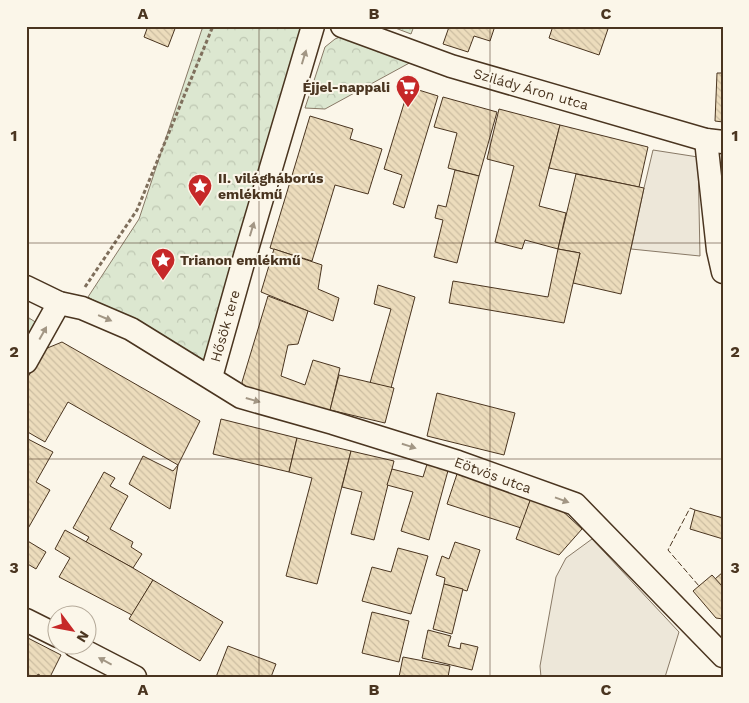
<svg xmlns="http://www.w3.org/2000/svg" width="749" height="703" font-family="'Work Sans',sans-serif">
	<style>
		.park { fill: url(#park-crowns); stroke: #887966 }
		.parking { fill: #ede7d9; stroke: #887966 }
		.building { fill: url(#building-back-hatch); stroke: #4a3520 }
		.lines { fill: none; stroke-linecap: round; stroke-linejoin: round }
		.minor-casing { stroke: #4a3520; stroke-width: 25 }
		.path { stroke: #7f6f5c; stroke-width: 3; stroke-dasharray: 4 2.5; stroke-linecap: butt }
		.minor { stroke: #fbf6e9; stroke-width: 22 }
		.fence { stroke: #4a3520; stroke-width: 1; stroke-dasharray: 6 2.5; stroke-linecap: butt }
		.oneway { fill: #a29684 }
		.grid { fill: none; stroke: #4a3520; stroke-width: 1; stroke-opacity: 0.55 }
		.labels { text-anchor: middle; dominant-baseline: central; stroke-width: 4; stroke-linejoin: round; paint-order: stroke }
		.poi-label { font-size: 14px; font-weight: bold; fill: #4a3520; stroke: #fbf6e9; text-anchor: start }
		.street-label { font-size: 14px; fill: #4a3520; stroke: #fbf6e9 }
		.neatline { fill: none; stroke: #4a3520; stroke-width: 2 }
		.grid-label { font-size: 16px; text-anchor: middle; font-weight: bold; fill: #4a3520 }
	</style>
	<defs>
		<pattern id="park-crowns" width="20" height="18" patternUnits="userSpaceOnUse" patternTransform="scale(1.25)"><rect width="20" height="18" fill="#dce7d0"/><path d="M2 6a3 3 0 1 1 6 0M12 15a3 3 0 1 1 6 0" fill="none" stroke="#bec7b2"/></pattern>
		<pattern id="building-back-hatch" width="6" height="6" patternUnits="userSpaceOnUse" patternTransform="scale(1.25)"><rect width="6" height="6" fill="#ecdcbc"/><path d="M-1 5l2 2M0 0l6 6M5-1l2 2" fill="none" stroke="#ccbda1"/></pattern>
	</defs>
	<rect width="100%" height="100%" fill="#fbf6e9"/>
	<g class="park">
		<polygon points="203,26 304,26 206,365 88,297 139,219"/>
		<polygon points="390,26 414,26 411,34"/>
		<polygon points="345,35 413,61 325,109 305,108 325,47 335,39"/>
		<polygon points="26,316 40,325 26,349"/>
	</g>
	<g class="parking">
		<polygon points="653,150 698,157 700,256 631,249 644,188"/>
		<polygon points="592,539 679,632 665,677 541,677 540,666 556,577 566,558"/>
	</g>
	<g class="building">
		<polygon points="148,26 176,26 168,47 144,37"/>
		<polygon points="446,26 495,26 490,41 474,36 468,52 443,44 449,27"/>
		<polygon points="553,26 609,26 599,55 549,38"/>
		<polygon points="717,73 723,73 723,122 715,121"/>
		<polygon points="409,87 438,96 404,208 393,204 402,175 384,169"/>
		<polygon points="443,97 497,112 479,176 448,168 457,133 434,127"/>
		<polygon points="499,109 560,125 539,206 566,213 558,249 525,240 522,249 495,242 514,166 487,159"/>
		<polygon points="310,116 353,129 350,139 382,149 368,194 335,185 312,261 270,248"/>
		<polygon points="560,125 648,147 639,187 549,168"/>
		<polygon points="455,170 479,176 457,263 434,257 443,220 435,218 438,205 446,207"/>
		<polygon points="576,174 644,188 621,294 573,283 580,253 558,249"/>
		<polygon points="274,249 322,265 318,289 339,298 333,321 261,292"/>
		<polygon points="558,249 580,253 564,323 449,303 453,281 548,297"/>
		<polygon points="378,285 415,297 391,388 370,383 391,309 374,304"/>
		<polygon points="268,296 308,311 298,344 288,345 281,376 305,385 313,360 340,368 329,415 245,393 242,382"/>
		<polygon points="62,342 200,421 178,465 68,402 45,442 26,431 26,380 45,349"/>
		<polygon points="339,375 394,388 385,423 330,410"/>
		<polygon points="437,393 515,413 504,455 427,436"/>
		<polygon points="221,419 297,438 289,472 213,454"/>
		<polygon points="26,438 53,452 36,482 50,490 26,532"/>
		<polygon points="297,438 351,451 317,584 286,576 312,478 289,472"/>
		<polygon points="351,451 394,461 374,540 351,534 362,492 342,487"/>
		<polygon points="143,456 173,471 178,465 170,509 129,484"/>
		<polygon points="428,461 449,467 429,540 401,531 413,492 387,485 392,469 423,477"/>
		<polygon points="104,472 115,478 110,486 128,496 110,529 133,542 131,547 142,554 133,568 86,542 89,537 73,528"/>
		<polygon points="457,474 531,498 521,528 447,504"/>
		<polygon points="531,498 558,507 582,529 559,555 516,539"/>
		<polygon points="695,510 723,518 723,539 690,529"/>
		<polygon points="65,530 133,568 153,580 132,615 59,577 70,558 55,549"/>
		<polygon points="26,540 46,552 36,569 26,563"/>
		<polygon points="455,542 480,550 467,591 444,584 445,578 436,575 442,556 449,559"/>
		<polygon points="398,548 428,556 411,614 362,601 372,567 391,572"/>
		<polygon points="723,572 723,587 715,579"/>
		<polygon points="712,575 723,587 723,619 716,618 693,591"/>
		<polygon points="153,580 223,622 200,661 129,619"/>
		<polygon points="444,584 463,589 452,634 433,629"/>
		<polygon points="372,612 409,621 399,662 362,653"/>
		<polygon points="428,630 451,636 448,646 460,649 461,643 478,647 472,670 422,658"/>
		<polygon points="26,637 61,655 50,677 43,677 38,674 37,677 26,677"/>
		<polygon points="228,646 276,664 271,677 216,677"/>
		<polygon points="403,657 450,666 448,677 399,677"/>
	</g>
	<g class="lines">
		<defs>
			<g id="minor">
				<polyline points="342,26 451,66 706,140 723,142"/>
				<polyline points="706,140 718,250 723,272"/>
				<polyline points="26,287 59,303 82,308 131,329 241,397 333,423 458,462 575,504 723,656"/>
				<polyline points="26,362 59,303"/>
				<polyline points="211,377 245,256 313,26"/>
				<polyline points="26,620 58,636"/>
				<polyline points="75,646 135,677"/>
			</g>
		</defs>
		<use href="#minor" class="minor-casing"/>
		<polyline class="path" points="85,287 137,210 213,26"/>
		<use href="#minor" class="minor"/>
		<polyline class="fence" points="695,510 690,508 668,550 699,586"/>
	</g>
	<defs><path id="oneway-solid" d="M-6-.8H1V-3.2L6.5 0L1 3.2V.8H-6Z" transform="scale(1.25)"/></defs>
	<g class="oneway">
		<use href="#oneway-solid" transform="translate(304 57) rotate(-73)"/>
		<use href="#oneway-solid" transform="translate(252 229) rotate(-73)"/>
		<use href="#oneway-solid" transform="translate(105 318) rotate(23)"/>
		<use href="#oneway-solid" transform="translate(43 333) rotate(-61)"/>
		<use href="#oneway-solid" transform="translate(253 400) rotate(16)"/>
		<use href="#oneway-solid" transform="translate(409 446) rotate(17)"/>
		<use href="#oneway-solid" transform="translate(562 500) rotate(20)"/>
		<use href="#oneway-solid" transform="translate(105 661) rotate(-152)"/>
	</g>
	<path class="grid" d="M259,26V677M490,26V677M26,243H723M26,459H723"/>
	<defs>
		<symbol id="supermarket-pin" viewBox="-11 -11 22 30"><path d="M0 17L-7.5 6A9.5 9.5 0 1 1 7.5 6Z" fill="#c62828" stroke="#fbf6e9"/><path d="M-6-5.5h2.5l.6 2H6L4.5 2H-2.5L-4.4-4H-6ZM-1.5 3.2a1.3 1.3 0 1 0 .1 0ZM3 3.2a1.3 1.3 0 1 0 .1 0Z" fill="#fff"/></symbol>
		<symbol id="sight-pin" viewBox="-11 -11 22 30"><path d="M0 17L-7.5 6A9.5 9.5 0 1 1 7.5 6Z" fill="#c62828" stroke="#fbf6e9"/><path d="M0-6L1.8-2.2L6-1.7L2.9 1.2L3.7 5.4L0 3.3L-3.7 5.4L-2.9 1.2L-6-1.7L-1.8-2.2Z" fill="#fff"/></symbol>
	</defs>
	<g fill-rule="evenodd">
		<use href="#supermarket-pin" x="394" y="73" width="28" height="38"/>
		<use href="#sight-pin" x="186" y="172" width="28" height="38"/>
		<use href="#sight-pin" x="149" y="246" width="28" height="38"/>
	</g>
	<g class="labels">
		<g class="poi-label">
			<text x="390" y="87" text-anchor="end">Éjjel-nappali</text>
			<text x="218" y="178">II. világháborús<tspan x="218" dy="16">emlékmű</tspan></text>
			<text x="180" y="260">Trianon emlékmű</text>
		</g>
		<g class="street-label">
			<text transform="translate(531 89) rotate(16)">Szilády Áron utca</text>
			<text transform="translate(225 326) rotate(-74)">Hősök tere</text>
			<text transform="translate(493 475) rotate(20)">Eötvös utca</text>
		</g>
	</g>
	<rect width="749" height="703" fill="none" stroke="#fbf6e9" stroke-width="55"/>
	<g transform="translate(72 630) rotate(122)"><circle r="24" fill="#fbf6e9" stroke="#b4a999"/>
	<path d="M0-4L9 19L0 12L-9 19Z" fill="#c62828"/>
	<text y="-8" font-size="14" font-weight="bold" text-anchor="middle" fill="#4a3520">N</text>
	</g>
	<rect x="28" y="28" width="694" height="648" class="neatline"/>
	<g class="grid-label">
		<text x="143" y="19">A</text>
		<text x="374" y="19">B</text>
		<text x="606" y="19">C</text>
		<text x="14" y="141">1</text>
		<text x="735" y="141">1</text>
		<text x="14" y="357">2</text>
		<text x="735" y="357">2</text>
		<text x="14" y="573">3</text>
		<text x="735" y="573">3</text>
		<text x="143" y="695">A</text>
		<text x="374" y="695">B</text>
		<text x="606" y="695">C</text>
	</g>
</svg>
